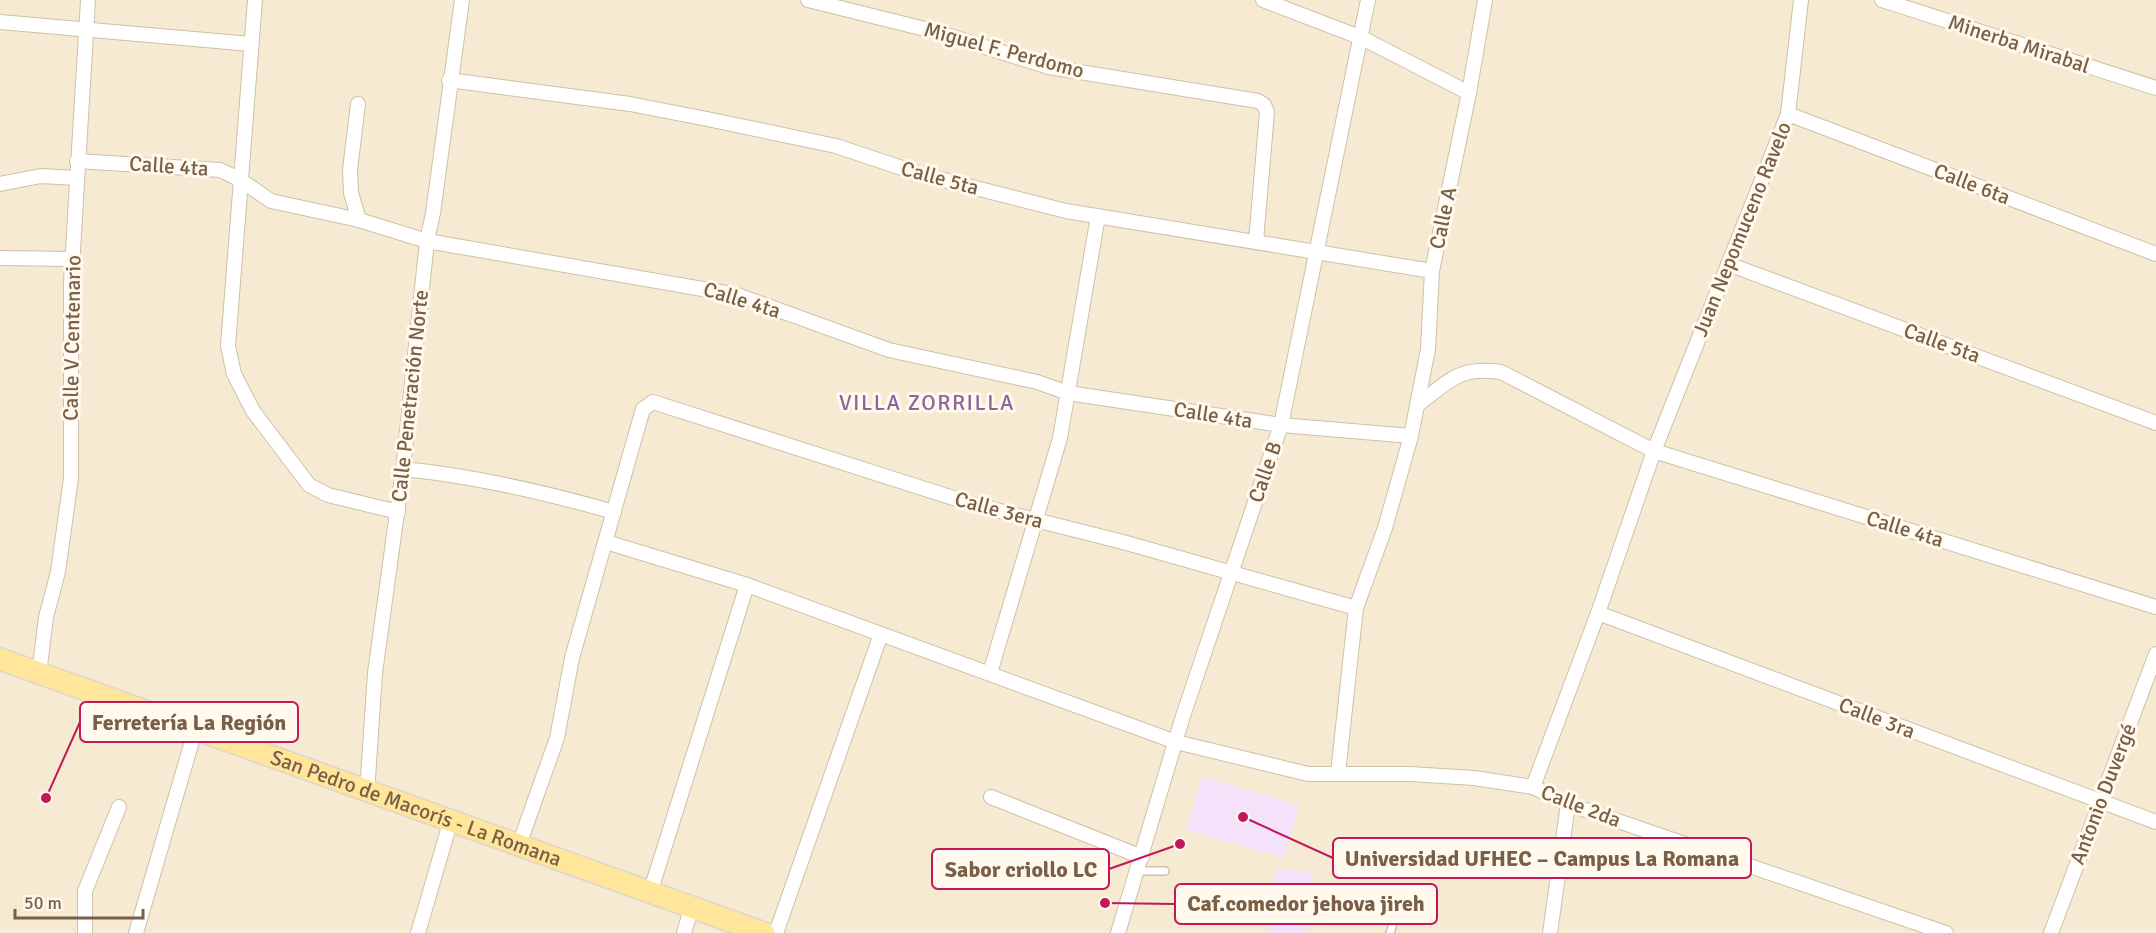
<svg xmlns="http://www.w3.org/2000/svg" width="2156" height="933" font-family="Signika,sans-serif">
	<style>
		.residential { fill: #f6ead3 }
		.education { fill: #f4e1fa }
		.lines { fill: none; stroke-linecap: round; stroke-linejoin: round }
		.service-casing { stroke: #d0bfaa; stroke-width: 10 }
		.minor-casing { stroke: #d0bfaa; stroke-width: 16 }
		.primary-casing { stroke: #dcd5cf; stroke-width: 24 }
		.service { stroke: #fff; stroke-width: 7 }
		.minor { stroke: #fff; stroke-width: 14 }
		.primary { stroke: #ffe69b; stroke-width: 21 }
		.labels { text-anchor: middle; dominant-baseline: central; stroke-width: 6; stroke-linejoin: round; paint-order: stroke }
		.street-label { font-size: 21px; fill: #795f48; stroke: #fffaed }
		.neighbourhood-label { font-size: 22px; letter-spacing: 1.5px; fill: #90639d; stroke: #fffaed }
		.leader { fill: none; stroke: #c2185b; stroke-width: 2 }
		.callout-dot { fill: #c2185b; stroke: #fffaed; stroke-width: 2 }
		.callout { fill: #fffaed; stroke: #c2185b; stroke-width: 2 }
		.callout-label { font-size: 22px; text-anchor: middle; font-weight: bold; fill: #795f48 }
	</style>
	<rect width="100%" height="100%" fill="#fef7e5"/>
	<rect class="residential" x="0" y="0" width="2156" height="933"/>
	<g class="education">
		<polygon points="1202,777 1299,805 1284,858 1186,830"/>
		<polygon points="1277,868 1313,872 1306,933 1269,933"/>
	</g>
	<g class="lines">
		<defs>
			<g id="service">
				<polyline points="1137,871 1165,871"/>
				<polyline points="1390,933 1402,895"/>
			</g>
			<g id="minor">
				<polyline points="255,0 228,346 234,374 253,411 309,485 328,495 398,512"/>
				<polyline points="808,0 937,32 1049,67 1258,101 1264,105 1267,112 1256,241"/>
				<polyline points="1263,0 1362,38 1469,93"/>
				<polyline points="1882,0 2156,88"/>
				<polyline points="0,22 251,44"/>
				<polyline points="449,80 630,104 707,119 836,146 920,174 1066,211 1432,271"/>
				<polyline points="358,104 350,170 351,193 359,220"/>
				<polyline points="1788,114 2156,254"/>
				<polyline points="77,161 220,170 239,179 271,201 359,220 427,241 737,295 889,350 1037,382 1068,393 1281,425 1411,436"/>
				<polyline points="0,184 41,176 76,178"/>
				<polyline points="0,258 73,259"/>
				<polyline points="1728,264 2156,423"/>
				<path d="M1417,405C1450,381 1458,366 1501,372L1654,451L2156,607"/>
				<path d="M403,469C475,476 544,492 614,512"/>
				<polyline points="606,542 747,585 1176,742 1308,774 1410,774 1474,778 1533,787 1568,804 1946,933"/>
				<polyline points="1598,613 2156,822"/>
				<polyline points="990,673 1060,438 1098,216"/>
				<polyline points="39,674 46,617 58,572 71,478 71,283 88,0"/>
				<polyline points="1338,773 1356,608 1385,528 1411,436 1428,349 1432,271 1469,93 1485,0"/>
				<polyline points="1533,787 1598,613 1654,451 1788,114 1801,0"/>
				<polyline points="367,793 375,673 403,469 427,241 433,213 462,0"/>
				<polyline points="991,797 1142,857"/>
				<polyline points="519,845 557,738 572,658 643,409 653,402 972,504 1123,542 1356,608"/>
				<polyline points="650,893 747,585"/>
				<polyline points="85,933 85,891 119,807"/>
				<polyline points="136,933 195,731"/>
				<polyline points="418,933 450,823"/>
				<polyline points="684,933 692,906"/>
				<polyline points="776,933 881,634"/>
				<polyline points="1118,933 1183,716 1281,425 1368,0"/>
				<polyline points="1550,933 1568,804"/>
				<polyline points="2051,933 2156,654"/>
			</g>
			<g id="primary">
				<path id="s1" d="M0,659L764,933"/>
			</g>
		</defs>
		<use href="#service" class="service-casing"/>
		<use href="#minor" class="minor-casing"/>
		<use href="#primary" class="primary-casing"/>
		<use href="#service" class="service"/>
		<use href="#minor" class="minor"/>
		<use href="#primary" class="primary"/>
	</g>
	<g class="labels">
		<g class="street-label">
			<text transform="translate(2019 44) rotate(18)">Minerba Mirabal</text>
			<text transform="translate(1004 50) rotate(15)">Miguel F. Perdomo</text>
			<text transform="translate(169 166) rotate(4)">Calle 4ta</text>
			<text transform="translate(940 178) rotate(15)">Calle 5ta</text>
			<text transform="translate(1972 184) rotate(21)">Calle 6ta</text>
			<text transform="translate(1443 218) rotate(-78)">Calle A</text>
			<text transform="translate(1742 229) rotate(-68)">Juan Nepomuceno Ravelo</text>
			<text transform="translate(742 300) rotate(17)">Calle 4ta</text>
			<text transform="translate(72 338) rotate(-89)">Calle V Centenario</text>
			<text transform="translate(1942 343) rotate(20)">Calle 5ta</text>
			<text transform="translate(410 396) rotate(-84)">Calle Penetración Norte</text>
			<text transform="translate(1213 415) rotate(9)">Calle 4ta</text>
			<text transform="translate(1265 472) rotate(-71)">Calle B</text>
			<text transform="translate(999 510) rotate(15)">Calle 3era</text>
			<text transform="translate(1905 529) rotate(17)">Calle 4ta</text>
			<text transform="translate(1877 718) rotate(21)">Calle 3ra</text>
			<text transform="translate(2103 794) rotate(-69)">Antonio Duvergé</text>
			<text transform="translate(1581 806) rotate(21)">Calle 2da</text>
			<text stroke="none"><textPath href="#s1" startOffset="442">San Pedro de Macorís - La Romana</textPath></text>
		</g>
		<g class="neighbourhood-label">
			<text x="927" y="402">VILLA ZORRILLA</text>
		</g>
	</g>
	<path class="leader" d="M46 798L80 722M1243 817L1333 858M1180 844L1109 869M1105 903L1175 904"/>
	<g class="callout-dot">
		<circle cx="46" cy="798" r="6"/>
		<circle cx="1243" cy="817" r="6"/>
		<circle cx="1180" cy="844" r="6"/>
		<circle cx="1105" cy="903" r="6"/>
	</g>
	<g class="callout">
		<rect x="80" y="702" width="218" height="40" rx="6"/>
		<rect x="1333" y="838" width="418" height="40" rx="6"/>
		<rect x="932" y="849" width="177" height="40" rx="6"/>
		<rect x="1175" y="884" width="262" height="40" rx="6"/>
	</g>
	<g class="callout-label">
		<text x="189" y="730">Ferretería La Región</text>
		<text x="1542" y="866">Universidad UFHEC – Campus La Romana</text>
		<text x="1021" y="877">Sabor criollo LC</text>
		<text x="1306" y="911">Caf.comedor jehova jireh</text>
	</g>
	<path d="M15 909v9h128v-9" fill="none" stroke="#795f48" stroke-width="3"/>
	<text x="24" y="909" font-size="18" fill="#795f48" stroke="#fffaed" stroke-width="4.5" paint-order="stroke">50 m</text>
</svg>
